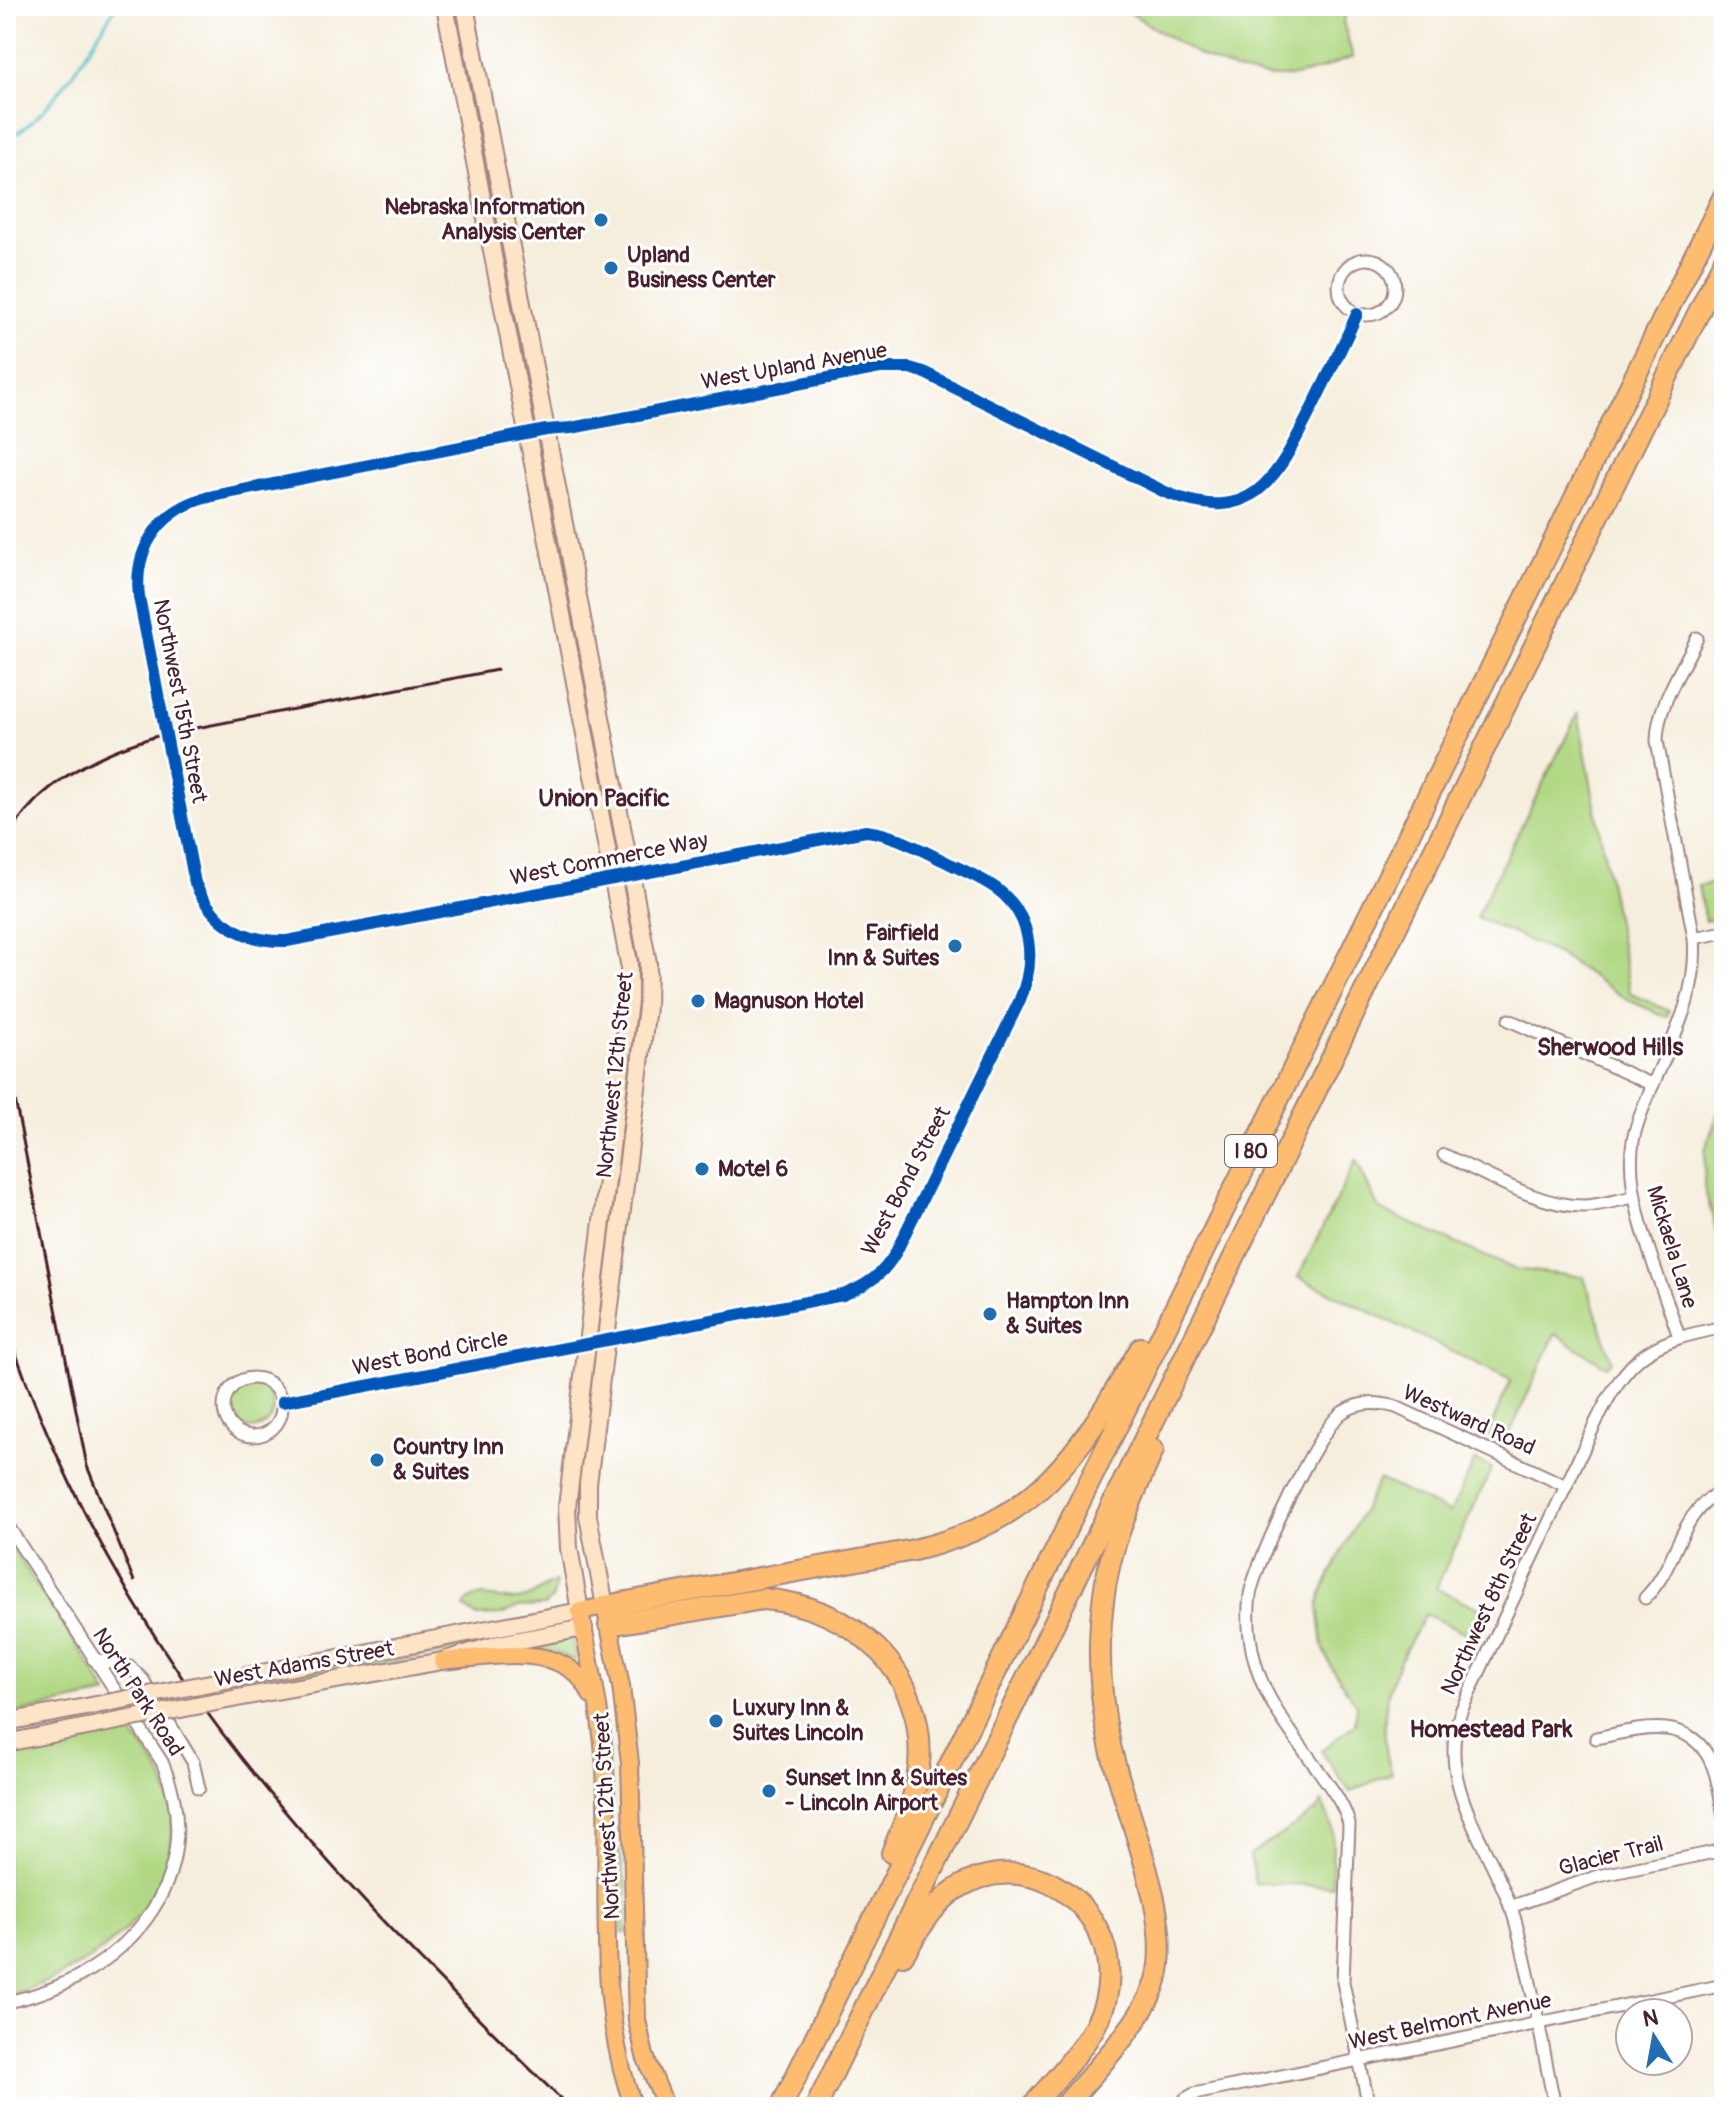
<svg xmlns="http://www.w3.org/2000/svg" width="1730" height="2113" font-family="Pangolin,sans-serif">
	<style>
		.green { fill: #b0d883; stroke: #7d7c57; stroke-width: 2 }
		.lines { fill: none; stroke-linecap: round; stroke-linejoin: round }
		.stream { stroke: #53c1cb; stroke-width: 3 }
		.street-casing { stroke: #a08684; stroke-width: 15 }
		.secondary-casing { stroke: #a08684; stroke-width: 20 }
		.primary-casing { stroke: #a08684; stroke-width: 20 }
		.highway-casing { stroke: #a08684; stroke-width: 24 }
		.street { stroke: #fff; stroke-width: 11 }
		.secondary { stroke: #fee4c6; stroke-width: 16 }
		.primary { stroke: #fdbc70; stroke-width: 16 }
		.highway { stroke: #fdbc70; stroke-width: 20 }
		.rail { stroke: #4a1f2b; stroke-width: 3 }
		.secondary-bridge-casing { stroke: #a08684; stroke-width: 20; stroke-linecap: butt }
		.secondary-bridge { stroke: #fee4c6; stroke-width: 16 }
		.cycleway-casing { stroke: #fff; stroke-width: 17 }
		.cycleway { stroke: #0057b8; stroke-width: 12 }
		.poi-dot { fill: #1f6fb2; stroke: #fff; stroke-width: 3 }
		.labels { text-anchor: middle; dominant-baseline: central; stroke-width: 6; stroke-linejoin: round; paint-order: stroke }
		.shield { fill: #fff; stroke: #80626b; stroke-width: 2 }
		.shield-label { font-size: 20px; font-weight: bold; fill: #4a1f2b }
		.poi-label { font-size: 22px; font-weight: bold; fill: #4a1f2b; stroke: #fff; text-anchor: start }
		.street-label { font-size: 22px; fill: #4a1f2b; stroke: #fff }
		.neighbourhood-label { font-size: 24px; font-weight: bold; fill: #4a1f2b; stroke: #fff }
	</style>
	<rect width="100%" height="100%" fill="#fff"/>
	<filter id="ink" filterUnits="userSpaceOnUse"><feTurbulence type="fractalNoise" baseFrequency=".0125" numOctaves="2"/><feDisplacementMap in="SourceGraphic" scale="16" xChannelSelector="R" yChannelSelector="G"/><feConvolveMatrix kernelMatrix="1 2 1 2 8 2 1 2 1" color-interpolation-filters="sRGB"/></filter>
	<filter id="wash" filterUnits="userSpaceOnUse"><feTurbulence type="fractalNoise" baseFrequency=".006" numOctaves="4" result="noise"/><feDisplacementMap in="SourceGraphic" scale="32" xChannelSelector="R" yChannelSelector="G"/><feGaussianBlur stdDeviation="1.8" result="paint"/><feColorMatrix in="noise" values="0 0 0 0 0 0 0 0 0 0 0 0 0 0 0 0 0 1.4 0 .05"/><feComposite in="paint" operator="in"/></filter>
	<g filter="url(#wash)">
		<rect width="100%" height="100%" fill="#f5eedd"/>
		<g class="green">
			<path d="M1119,6H1350L1343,22L1353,57C1336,63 1318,71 1300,75C1234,88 1172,38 1119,6Z"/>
			<polygon points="477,110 519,317 516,318 507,295 472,111"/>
			<polygon points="564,585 577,614 604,766 592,732"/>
			<polygon points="1578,713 1630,993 1669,1011 1667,1017 1628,1000 1558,954 1476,917"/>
			<polygon points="1724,881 1724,917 1705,921 1698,886"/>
			<polygon points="631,1038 634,1058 615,1213 612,1212 610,1194"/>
			<polygon points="1724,1096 1724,1256 1704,1187 1705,1150"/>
			<polygon points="1356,1160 1379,1209 1514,1269 1584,1277 1612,1361 1606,1366 1555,1334 1505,1444 1487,1435 1511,1380 1298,1277"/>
			<circle cx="251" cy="1407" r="22"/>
			<path d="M1475,1460L1492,1468L1436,1588L1489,1613L1477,1638L1425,1614C1414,1635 1393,1670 1388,1693C1383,1717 1383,1750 1392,1773L1350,1792L1321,1751L1355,1724L1357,1706L1331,1666L1323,1647L1318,1606L1325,1585L1379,1479L1450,1513Z"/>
			<polygon points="6,1539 88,1662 107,1694 6,1715"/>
			<path d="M556,1582L553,1598L544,1606L518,1607L501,1615L476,1616L464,1607C472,1588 500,1600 515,1600C532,1600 541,1586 556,1582Z"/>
			<polygon points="562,1623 562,1625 459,1650 256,1687 255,1680"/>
			<polygon points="571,1638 576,1659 575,1661 563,1655 538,1649 537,1646"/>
			<path d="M126,1726C140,1744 156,1761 164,1782C203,1887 98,1974 6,1995V1749Z"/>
			<polygon points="1322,1802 1333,1829 1332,1886 1255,1883 1250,1855 1315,1812"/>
			<polygon points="619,1849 627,1888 627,1929 626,1933 622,1933 617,1850"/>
		</g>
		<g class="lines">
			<path class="stream" d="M6,139C49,120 91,46 116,6"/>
		</g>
	</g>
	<g filter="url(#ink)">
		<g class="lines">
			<defs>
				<g id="street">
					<circle cx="1367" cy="287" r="28"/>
					<polyline points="1694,938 1724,932"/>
					<polyline points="1509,1020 1653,1085"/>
					<path d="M1444,1155C1485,1173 1539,1207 1585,1206C1601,1205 1618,1200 1634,1197"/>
					<path d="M1679,1337C1661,1280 1623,1199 1633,1141C1636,1123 1644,1106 1651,1089C1672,1040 1699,993 1694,938L1657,741C1657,705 1682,670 1697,638"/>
					<circle cx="253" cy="1407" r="29"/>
					<path d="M282,1402L843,1295C866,1286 884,1274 896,1252L1019,1002C1036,963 1034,917 997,889C980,877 960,869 942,860C917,848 893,834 866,831L287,941C244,942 212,923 195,883L139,597C133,545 163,507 213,496L546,430L571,428L880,368H910L923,372L1167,493C1255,528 1277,476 1312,408C1327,377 1343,346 1357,314"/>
					<path d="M6,1523L162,1762C214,1881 121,1980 6,2002"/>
					<path d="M1645,1598C1681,1562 1675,1515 1724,1489"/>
					<polyline points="93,1659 130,1667 143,1680 193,1762 199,1788"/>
					<path d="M1596,1738C1636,1730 1689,1713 1711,1762C1719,1778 1720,1798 1724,1816"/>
					<polyline points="1510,1907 1598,1876 1724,1850"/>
					<polyline points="1182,2107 1185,2099 1194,2094 1724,1985"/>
					<path d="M1369,2107L1343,1982L1349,1824C1344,1804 1331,1788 1319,1771C1295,1737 1266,1703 1255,1662C1249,1640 1247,1618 1250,1595C1255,1564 1318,1428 1343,1412C1359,1401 1378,1402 1396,1407L1566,1486"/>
					<path d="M1555,2107C1542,2045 1532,1981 1515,1920C1495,1851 1433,1786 1461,1711L1595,1424C1629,1354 1649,1342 1724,1327"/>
				</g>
				<g id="secondary">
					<polyline points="465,6 648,963 647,1007 588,1484 588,1516 605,1606"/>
					<polyline points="236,1678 580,1611 569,1548 567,1507 629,1001 629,963 445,6"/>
					<polyline points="248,1696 442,1661 499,1644 584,1628"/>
					<polyline points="6,1722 70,1710"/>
					<polyline points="6,1743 82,1728"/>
				</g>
				<g id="primary">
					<path d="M442,1661C490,1657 568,1639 591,1695"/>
					<path d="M634,2107C594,2005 611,1877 605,1768C602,1715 590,1663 580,1611L605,1606L621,1686L630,1763L637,2020L645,2056L666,2107"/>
				</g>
				<g id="highway">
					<path d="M605,1606L914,1550C1042,1520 1079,1452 1141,1348"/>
					<path d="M609,1625L763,1599C852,1606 927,1670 919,1766C916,1797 903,1825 892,1853"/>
					<path d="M903,1955C918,1932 932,1905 956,1889C1034,1840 1128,1915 1105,2002C1094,2041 1057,2076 1032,2107"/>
					<polyline points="781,2107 1724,196"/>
					<polyline points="816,2107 1724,261"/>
					<path d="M1064,2107C1092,2073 1144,2022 1156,1980C1174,1916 1124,1811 1110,1745C1095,1677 1096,1600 1118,1535C1128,1506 1141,1478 1153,1450"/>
				</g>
			</defs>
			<use href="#street" class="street-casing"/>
			<use href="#secondary" class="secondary-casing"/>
			<use href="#primary" class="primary-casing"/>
			<use href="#highway" class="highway-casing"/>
			<use href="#street" class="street"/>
			<use href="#secondary" class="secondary"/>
			<use href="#primary" class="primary"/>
			<use href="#highway" class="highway"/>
			<g class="rail">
				<path d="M6,841C36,782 104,750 165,734L497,670"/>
				<polyline points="6,1054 87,1466 134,1581"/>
				<path d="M6,1325C47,1448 108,1568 181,1676C291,1836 431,1973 569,2107"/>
			</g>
			<defs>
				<g id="secondary-bridge">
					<polyline points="70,1710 236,1678"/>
					<polyline points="82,1728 248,1696"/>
				</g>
			</defs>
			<use href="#secondary-bridge" class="secondary-bridge-casing"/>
			<use href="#secondary-bridge" class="secondary-bridge"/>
			<defs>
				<path id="cycleway" d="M282,1402L843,1295C866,1286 884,1274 896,1252L1019,1002C1036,963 1034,917 997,889C980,877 960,869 942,860C917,848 893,834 866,831L287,941C244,942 212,923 195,883L139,597C133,545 163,507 213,496L546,430L571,428L880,368H910L923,372L1167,493C1255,528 1277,476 1312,408C1327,377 1343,346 1357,314"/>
			</defs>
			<use href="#cycleway" class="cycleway-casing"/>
			<use href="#cycleway" class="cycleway"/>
		</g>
	</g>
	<g class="poi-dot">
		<circle cx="601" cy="220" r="8"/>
		<circle cx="611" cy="268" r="8"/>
		<circle cx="955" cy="946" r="8"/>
		<circle cx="698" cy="1001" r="8"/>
		<circle cx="702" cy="1169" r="8"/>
		<circle cx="990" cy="1314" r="8"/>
		<circle cx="377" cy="1460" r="8"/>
		<circle cx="716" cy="1721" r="8"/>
		<circle cx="769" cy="1791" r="8"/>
	</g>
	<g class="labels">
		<rect class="shield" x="1225" y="1135" width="52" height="32" rx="6"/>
		<g class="shield-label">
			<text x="1251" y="1151">I 80</text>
		</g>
		<g class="poi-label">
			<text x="585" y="207" text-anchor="end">Nebraska Information<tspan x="585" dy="25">Analysis Center</tspan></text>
			<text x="627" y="255">Upland<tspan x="627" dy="25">Business Center</tspan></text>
			<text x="939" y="933" text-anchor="end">Fairfield<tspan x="939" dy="25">Inn &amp; Suites</tspan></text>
			<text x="714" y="1001">Magnuson Hotel</text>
			<text x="718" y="1169">Motel 6</text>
			<text x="1006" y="1301">Hampton Inn<tspan x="1006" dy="25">&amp; Suites</tspan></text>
			<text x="393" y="1447">Country Inn<tspan x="393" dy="25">&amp; Suites</tspan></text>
			<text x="732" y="1708">Luxury Inn &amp;<tspan x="732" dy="25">Suites Lincoln</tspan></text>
			<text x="785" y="1778">Sunset Inn &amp; Suites<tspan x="785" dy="25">- Lincoln Airport</tspan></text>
		</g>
		<g class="street-label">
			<text transform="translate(794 366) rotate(-10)">West Upland Avenue</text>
			<text transform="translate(180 701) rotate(79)">Northwest 15th Street</text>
			<text transform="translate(609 859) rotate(-11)">West Commerce Way</text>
			<text transform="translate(615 1075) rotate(-84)">Northwest 12th Street</text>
			<text transform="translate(906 1181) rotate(-62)">West Bond Street</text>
			<text transform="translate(1672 1247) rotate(73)">Mickaela Lane</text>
			<text transform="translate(430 1353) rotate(-11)">West Bond Circle</text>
			<text transform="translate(1469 1420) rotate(24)">Westward Road</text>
			<text transform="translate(1489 1604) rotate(-65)">Northwest 8th Street</text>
			<text transform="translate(304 1664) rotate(-10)">West Adams Street</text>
			<text transform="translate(138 1692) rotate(57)">North Park Road</text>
			<text transform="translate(607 1816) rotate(-93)">Northwest 12th Street</text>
			<text transform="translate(1611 1856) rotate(-14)">Glacier Trail</text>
			<text transform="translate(1450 2021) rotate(-12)">West Belmont Avenue</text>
		</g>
		<g class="neighbourhood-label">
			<text x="604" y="798">Union Pacific</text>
			<text x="1610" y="1047">Sherwood Hills</text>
			<text x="1491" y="1729">Homestead Park</text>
		</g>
	</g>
	<rect width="1730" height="2113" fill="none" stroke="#fff" stroke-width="32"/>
	<g transform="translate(1654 2037) rotate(349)"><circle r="38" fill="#ffffff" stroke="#b7a5aa" stroke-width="2"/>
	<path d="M0-6L14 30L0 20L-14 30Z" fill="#1f6fb2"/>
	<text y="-12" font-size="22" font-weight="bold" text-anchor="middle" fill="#4a1f2b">N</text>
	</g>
</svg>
